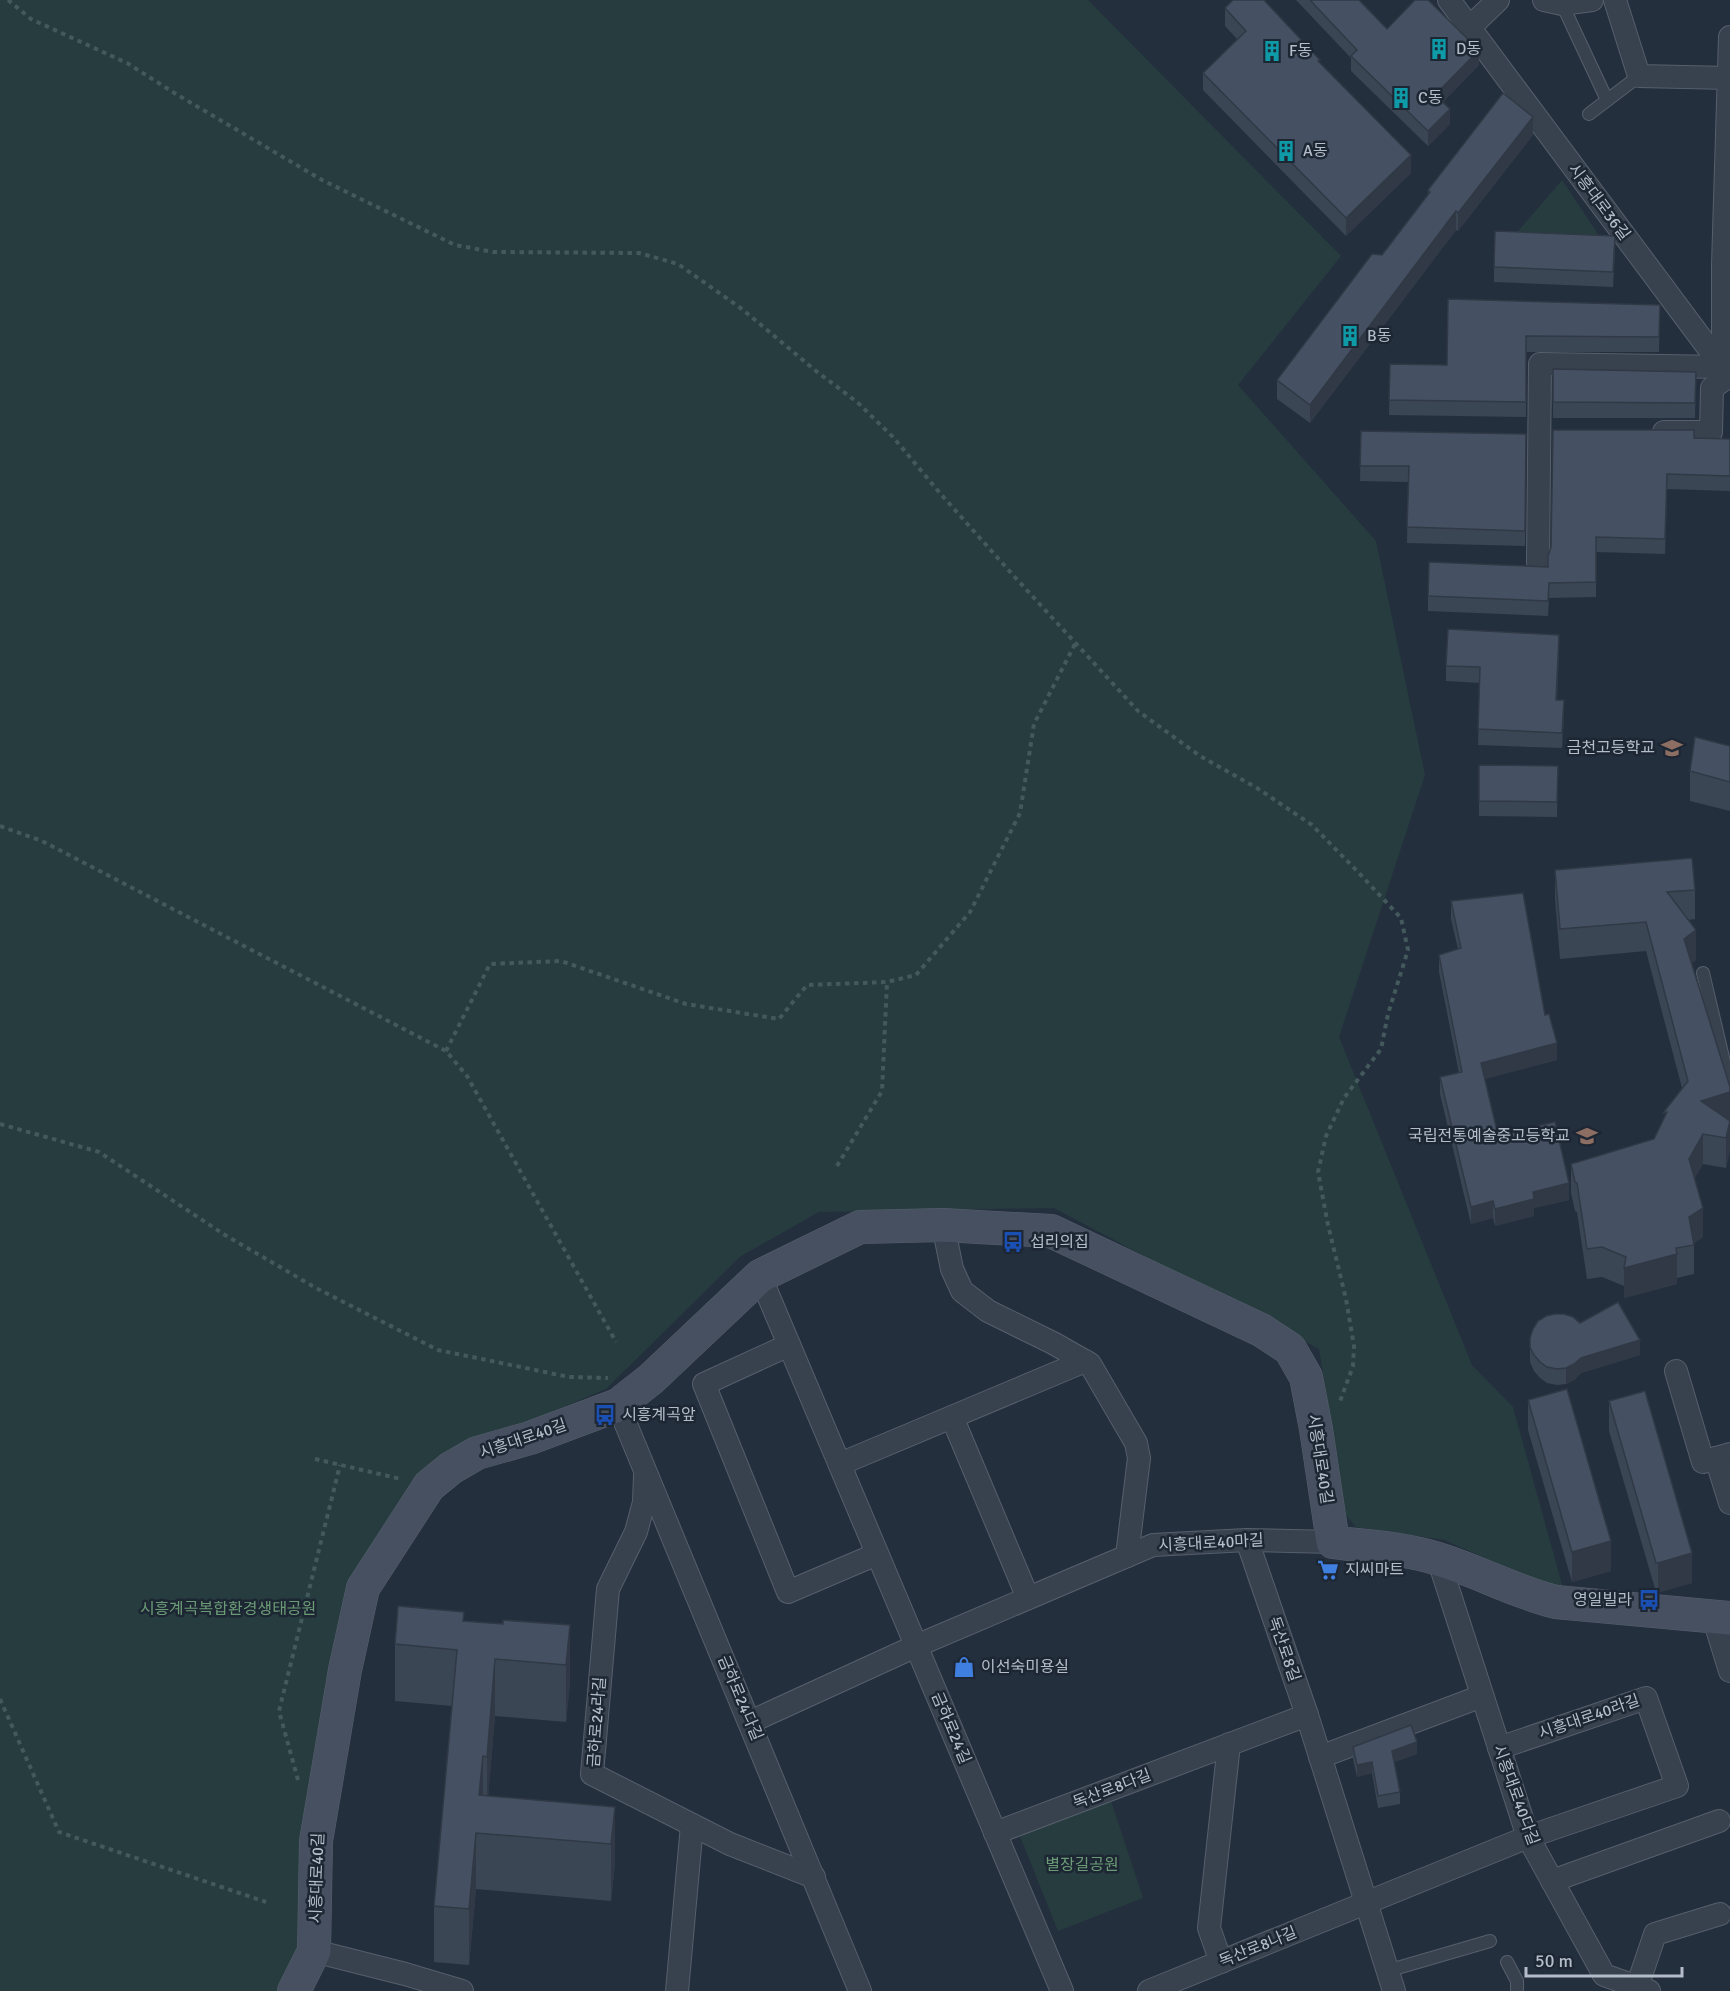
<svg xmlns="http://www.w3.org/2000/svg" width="1730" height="1991" font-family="Signika,'Noto Sans KR',sans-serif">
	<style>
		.green { fill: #263c3f }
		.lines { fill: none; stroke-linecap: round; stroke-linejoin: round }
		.lane-casing { stroke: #565f6c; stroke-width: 14 }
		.street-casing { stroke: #565f6c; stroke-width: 24 }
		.secondary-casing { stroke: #565f6c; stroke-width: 34 }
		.path { stroke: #44595c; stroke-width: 4; stroke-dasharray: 4.5 4.5; stroke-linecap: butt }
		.lane { stroke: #38414e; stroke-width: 12 }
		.street { stroke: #38414e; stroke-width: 22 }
		.secondary { stroke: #465061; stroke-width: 33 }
		.wall { fill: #3b4654 }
		.shaded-wall { fill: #303945 }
		.building { fill: #455162; stroke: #303945; stroke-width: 1.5 }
		.labels { text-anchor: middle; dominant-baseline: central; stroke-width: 5; stroke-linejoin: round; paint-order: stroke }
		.poi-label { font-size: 16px; fill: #b4bcc9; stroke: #1d2633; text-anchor: start }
		.street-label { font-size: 16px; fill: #b4bcc9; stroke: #1d2633 }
		.park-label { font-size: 16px; fill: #6b9a76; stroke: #1d2633 }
	</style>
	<rect width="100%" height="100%" fill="#242f3e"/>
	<g class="green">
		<polygon points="0,0 1088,0 1341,256 1238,385 1376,541 1425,775 1339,1037 1472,1365 1513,1407 1564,1592 1444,1540 1356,1527 1346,1515 1319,1349 1054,1208 819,1212 741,1256 606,1389 465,1448 350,1587 297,1991 0,1991"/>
		<polygon points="1562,180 1600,237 1513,237"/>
		<polygon points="1111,1801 1143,1898 1058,1931 1020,1836"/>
	</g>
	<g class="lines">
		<defs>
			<g id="lane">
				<polyline points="1562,4 1607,100"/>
				<polyline points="1589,114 1639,76"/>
				<polyline points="1703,973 1730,1087"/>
				<polyline points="1507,1962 1517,1981 1517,1991"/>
				<polyline points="1387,1971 1490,1941"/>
			</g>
			<g id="street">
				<polyline points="1449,0 1724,369"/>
				<polyline points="1544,0 1562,4 1592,0"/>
				<polyline points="1615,0 1639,76 1729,78"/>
				<polyline points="1469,28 1498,0"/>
				<polyline points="1664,432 1711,432 1712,388 1729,376"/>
				<polyline points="1538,562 1540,364 1723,367 1723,265 1730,37"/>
				<polyline points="943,1225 952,1269 962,1291 988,1311 1053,1343 1090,1364 1136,1443 1139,1458 1127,1556"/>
				<polyline points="760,1276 1062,1991"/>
				<polyline points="789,1345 704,1384 788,1592 877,1554"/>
				<polyline points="1676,1371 1703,1462 1730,1454"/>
				<polyline points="618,1405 860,1991"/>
				<polyline points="952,1417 1028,1598"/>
				<polyline points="1716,1458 1730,1503"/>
				<polyline points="840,1464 1085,1361"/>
				<polyline points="645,1476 644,1502 636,1532 608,1589 592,1774 730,1844 814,1877"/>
				<polyline points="1247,1540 1307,1715 1394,1991"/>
				<polyline points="1438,1558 1528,1837 1604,1975 1649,1991"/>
				<polyline points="1713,1616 1730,1671"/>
				<polyline points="750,1722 916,1646 1153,1545 1247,1540 1333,1542"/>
				<polyline points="1320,1757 1482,1696"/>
				<polyline points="995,1833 1307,1715"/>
				<polyline points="1552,1881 1719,1821"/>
				<polyline points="314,1951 405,1974 462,1991"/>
				<polyline points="1221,1962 1209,1928 1229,1744"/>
				<polyline points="1637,1987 1655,1934 1720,1914"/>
				<polyline points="677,1991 692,1825"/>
				<polyline points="1149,1991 1528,1837 1677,1786 1646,1698 1499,1748"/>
			</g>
			<path id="secondary" d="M294,1991L314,1951L316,1841L345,1670L363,1588L429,1486L451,1468L477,1453L530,1438L618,1405L651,1379L760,1276L860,1227L943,1225L1051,1231L1261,1330L1290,1349L1306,1377L1316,1429L1333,1542C1367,1547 1405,1548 1438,1559C1478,1571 1515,1592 1556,1602L1730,1618"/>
		</defs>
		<use href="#lane" class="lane-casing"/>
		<use href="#street" class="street-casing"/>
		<use href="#secondary" class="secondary-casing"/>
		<g class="path">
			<polyline points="8,0 31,19 127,63 176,94 322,180 455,245 493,252 639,253 678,264 742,309 816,371 857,402 893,437 939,492 1012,574 1138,711 1200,756 1257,788 1312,825 1358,872 1401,918 1408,950 1388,1014 1381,1049 1344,1098 1326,1136 1318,1172 1328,1225 1346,1299 1354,1346 1353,1366 1339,1404"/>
			<polyline points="0,826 42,841 446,1051 467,1076 616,1342"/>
			<polyline points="446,1051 490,964 561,961 686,1004 779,1019 807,985 887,982 916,975 970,912 1020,813 1034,724 1076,642"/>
			<polyline points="0,1124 99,1152 225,1235 316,1288 438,1350 569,1377 608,1378"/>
			<polyline points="837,1166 882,1091 887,982"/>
			<polyline points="315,1459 401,1479"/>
			<polyline points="0,1699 59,1832 266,1902"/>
			<polyline points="298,1780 279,1711 340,1465"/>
		</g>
		<use href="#lane" class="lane"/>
		<use href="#street" class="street"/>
		<use href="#secondary" class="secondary"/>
	</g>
	<g class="wall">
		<polygon points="1296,0 1359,0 1387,29 1479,65 1443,102 1450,124 1428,146 1351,71 1351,58"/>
		<polygon points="1225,8 1320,63 1411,173 1346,236 1203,90 1203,73 1237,39 1225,26"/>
		<polygon points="1533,135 1458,231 1456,230 1310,423 1277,399 1277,380 1382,255 1428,194 1428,190"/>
		<polygon points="1615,251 1613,287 1494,282 1494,267"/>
		<polygon points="1448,299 1660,305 1659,352 1526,352 1526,417 1389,415 1390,364 1447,365"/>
		<polygon points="1553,369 1696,372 1695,418 1553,418"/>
		<polygon points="1361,431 1526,434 1525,546 1407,543 1408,482 1360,481"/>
		<polygon points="1694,438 1730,439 1730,491 1667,489 1665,554 1596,552 1596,597 1549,598 1548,616 1428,611 1428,596 1548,567"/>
		<polygon points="1559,650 1557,700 1564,715 1562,748 1478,745 1480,683 1446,681 1446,666"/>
		<polygon points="1730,746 1730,811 1690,801 1690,771"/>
		<polygon points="1479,765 1558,766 1557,817 1479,816"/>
		<polygon points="1555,870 1695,890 1695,919 1688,920 1696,960 1691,963 1730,1087 1730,1150 1726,1168 1703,1164 1694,1179 1703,1237 1694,1243 1694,1274 1677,1278 1677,1284 1624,1298 1624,1286 1602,1277 1587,1279 1577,1212 1575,1211 1571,1193 1571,1164 1654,1139 1682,1088 1646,951 1560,959 1555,899"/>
		<polygon points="1451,901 1545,1015 1557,1060 1484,1079 1498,1135 1569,1200 1534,1208 1534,1216 1495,1226 1493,1218 1471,1224 1440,1094 1440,1077 1459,1073 1439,972 1439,955 1458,949 1451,919"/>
		<polygon points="1580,1323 1640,1355 1581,1373 1574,1380 1566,1384 1557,1385 1547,1383 1540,1378 1534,1371 1530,1362 1530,1338"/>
		<polygon points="1528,1400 1611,1571 1572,1582 1528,1430"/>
		<polygon points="1609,1401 1692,1583 1656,1592 1609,1431"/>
		<polygon points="464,1621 503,1624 570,1625 570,1682 566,1722 495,1716 488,1796 615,1807 615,1863 611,1901 476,1889 469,1965 434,1962 434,1906 452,1706 395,1701 395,1644"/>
		<polygon points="1353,1747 1417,1754 1394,1762 1400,1792 1400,1804 1378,1808 1372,1773 1357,1777 1353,1759"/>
	</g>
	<g class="shaded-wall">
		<polygon points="1479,50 1479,65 1435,110 1435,95"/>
		<polygon points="1450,109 1450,124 1428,146 1428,131"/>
		<polygon points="1533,117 1533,135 1458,231 1458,213"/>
		<polygon points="1411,155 1411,173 1346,236 1346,218"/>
		<polygon points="1456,211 1456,230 1310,423 1310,405"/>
		<polygon points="1559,635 1559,650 1556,715 1556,700"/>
		<polygon points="1564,700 1564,715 1562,748 1562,733"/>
		<polygon points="1696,930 1696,960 1684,969 1684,939"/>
		<polygon points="1557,1043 1557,1060 1481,1080 1481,1063"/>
		<polygon points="1730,1092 1730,1150 1726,1168 1726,1138 1701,1101"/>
		<polygon points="1703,1134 1703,1164 1689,1188 1689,1159"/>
		<polygon points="1569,1183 1569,1200 1534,1208 1534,1216 1495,1226 1495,1209 1533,1192"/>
		<polygon points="1493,1201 1493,1218 1471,1224 1471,1207"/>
		<polygon points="1703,1208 1703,1237 1691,1245 1689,1217"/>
		<polygon points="1677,1254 1677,1284 1624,1298 1624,1268"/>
		<polygon points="1640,1340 1640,1355 1581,1373 1574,1380 1566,1384 1566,1368 1581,1358"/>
		<polygon points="1611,1541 1611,1571 1572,1582 1572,1552"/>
		<polygon points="1692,1553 1692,1583 1658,1593 1658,1563"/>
		<polygon points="570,1625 570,1682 566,1722 566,1665"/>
		<polygon points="495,1659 495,1716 487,1813 487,1757"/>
		<polygon points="1417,1742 1417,1754 1392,1763 1392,1751"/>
		<polygon points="483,1756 483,1813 479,1795"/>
		<polygon points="1372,1762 1372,1773 1357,1777 1357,1765"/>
		<polygon points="615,1807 615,1863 611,1901 611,1844"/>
		<polygon points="476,1833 476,1889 469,1965 469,1909"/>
	</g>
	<g class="building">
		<polygon points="1233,0 1264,0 1320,60 1318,61 1411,155 1346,218 1203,73 1246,31 1225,8"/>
		<polygon points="1310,0 1359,0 1387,29 1415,0 1428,0 1479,50 1435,95 1450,109 1428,131 1351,56 1357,50"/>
		<polygon points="1503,93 1533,117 1458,213 1456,211 1310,405 1277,380 1372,254 1382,255 1430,192 1428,190"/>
		<polygon points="1495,231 1615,236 1613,272 1494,267"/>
		<polygon points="1448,299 1660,305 1659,337 1526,336 1526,402 1389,400 1390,364 1447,365"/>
		<polygon points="1553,369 1696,372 1695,403 1553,402"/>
		<polygon points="1553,430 1694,430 1694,438 1730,439 1730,476 1667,474 1665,539 1596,537 1596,582 1549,583 1548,601 1428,596 1429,562 1548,567 1548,556 1551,547"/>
		<polygon points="1361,431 1526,434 1525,531 1407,527 1409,466 1360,466"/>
		<polygon points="1448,629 1559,635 1556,700 1564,700 1562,733 1478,729 1480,667 1446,666"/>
		<polygon points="1695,737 1730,746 1730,782 1690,771"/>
		<polygon points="1479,765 1558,766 1557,802 1479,801"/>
		<polygon points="1692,858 1695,890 1667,892 1696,930 1684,939 1730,1087 1730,1092 1701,1101 1730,1121 1726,1138 1703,1134 1689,1159 1703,1208 1689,1217 1694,1245 1676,1248 1677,1254 1624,1268 1626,1257 1602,1247 1587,1249 1577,1183 1575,1182 1571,1164 1654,1139 1667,1112 1663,1113 1688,1081 1646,922 1560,929 1555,870"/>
		<polygon points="1523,893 1545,1015 1549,1014 1557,1043 1481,1063 1498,1135 1555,1122 1569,1183 1533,1192 1534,1199 1495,1209 1493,1201 1471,1207 1440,1077 1462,1072 1439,955 1461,948 1451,901"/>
		<polygon points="1618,1302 1640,1340 1581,1358 1574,1364 1566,1368 1557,1369 1547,1367 1540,1362 1534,1355 1530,1347 1530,1338 1533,1329 1538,1321 1546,1316 1555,1314 1564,1314 1573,1317 1580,1323"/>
		<polygon points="1567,1389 1611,1541 1572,1552 1528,1400"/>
		<polygon points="1645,1391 1692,1553 1658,1563 1656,1563 1609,1401"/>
		<polygon points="398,1606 464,1612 463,1621 503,1624 503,1620 570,1625 566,1665 495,1659 487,1757 483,1756 479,1795 615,1807 611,1844 476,1833 469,1909 434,1906 457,1650 395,1644"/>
		<polygon points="1411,1725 1417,1742 1392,1751 1400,1792 1378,1796 1372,1762 1357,1765 1353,1747"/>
	</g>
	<defs>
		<symbol id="building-bare" viewBox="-9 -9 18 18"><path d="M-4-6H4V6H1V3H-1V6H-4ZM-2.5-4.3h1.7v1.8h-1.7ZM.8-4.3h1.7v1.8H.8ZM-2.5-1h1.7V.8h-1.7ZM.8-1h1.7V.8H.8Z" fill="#0f9aa8" stroke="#1d2633" stroke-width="2.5" paint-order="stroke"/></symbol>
		<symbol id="school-bare" viewBox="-9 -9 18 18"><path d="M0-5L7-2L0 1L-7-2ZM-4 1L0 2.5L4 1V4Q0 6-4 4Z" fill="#8d6e63" stroke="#1d2633" stroke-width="2.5" paint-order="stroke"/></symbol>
		<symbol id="bus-bare" viewBox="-9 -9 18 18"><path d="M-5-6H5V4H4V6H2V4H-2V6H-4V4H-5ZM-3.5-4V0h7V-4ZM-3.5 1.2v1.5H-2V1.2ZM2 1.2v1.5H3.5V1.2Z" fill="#1a4fb4" stroke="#1d2633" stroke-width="2.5" paint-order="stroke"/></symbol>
		<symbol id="supermarket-bare" viewBox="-9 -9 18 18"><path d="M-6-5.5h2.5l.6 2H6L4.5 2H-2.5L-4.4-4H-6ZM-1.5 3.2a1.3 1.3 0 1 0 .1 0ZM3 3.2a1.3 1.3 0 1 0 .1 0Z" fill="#3f7fe0" stroke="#1d2633" stroke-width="2.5" paint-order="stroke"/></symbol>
		<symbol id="shop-bare" viewBox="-9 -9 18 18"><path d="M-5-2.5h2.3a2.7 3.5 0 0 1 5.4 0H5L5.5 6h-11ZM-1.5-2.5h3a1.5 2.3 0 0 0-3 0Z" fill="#3f7fe0" stroke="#1d2633" stroke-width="2.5" paint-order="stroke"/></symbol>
	</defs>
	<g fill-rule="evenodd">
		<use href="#building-bare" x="1424" y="34" width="30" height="30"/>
		<use href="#building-bare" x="1257" y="36" width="30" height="30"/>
		<use href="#building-bare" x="1386" y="83" width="30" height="30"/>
		<use href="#building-bare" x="1271" y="136" width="30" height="30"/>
		<use href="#building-bare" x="1335" y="321" width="30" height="30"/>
		<use href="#school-bare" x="1657" y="733" width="30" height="30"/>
		<use href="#school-bare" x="1572" y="1121" width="30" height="30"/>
		<use href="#bus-bare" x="998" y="1227" width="30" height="30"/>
		<use href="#bus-bare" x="590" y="1400" width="30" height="30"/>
		<use href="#supermarket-bare" x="1313" y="1555" width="30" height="30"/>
		<use href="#bus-bare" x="1634" y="1585" width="30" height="30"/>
		<use href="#shop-bare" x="949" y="1652" width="30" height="30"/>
	</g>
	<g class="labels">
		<g class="poi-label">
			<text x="1456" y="49">D동</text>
			<text x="1289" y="51">F동</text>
			<text x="1418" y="98">C동</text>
			<text x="1303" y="151">A동</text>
			<text x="1367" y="336">B동</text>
			<text x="1655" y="748" text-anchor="end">금천고등학교</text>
			<text x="1570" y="1136" text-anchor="end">국립전통예술중고등학교</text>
			<text x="1030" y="1242">섭리의집</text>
			<text x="622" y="1415">시흥계곡앞</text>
			<text x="1345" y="1570">지씨마트</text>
			<text x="1632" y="1600" text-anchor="end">영일빌라</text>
			<text x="981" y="1667">이선숙미용실</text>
		</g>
		<g class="street-label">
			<text transform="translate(1599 202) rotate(53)">시흥대로36길</text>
			<text transform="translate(523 1439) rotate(-19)">시흥대로40길</text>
			<text transform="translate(1320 1459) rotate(81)">시흥대로40길</text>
			<text transform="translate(1211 1543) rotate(-3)">시흥대로40마길</text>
			<text transform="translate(1284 1649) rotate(71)">독산로8길</text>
			<text transform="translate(740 1698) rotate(67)">금하로24다길</text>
			<text transform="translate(1589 1717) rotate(-19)">시흥대로40라길</text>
			<text transform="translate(597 1722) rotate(-86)">금하로24라길</text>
			<text transform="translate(951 1728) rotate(67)">금하로24길</text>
			<text transform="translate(1112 1789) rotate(-21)">독산로8다길</text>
			<text transform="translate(1516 1795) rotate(70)">시흥대로40다길</text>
			<text transform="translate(317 1878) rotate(-88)">시흥대로40길</text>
			<text transform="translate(1258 1947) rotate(-22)">독산로8나길</text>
		</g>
		<g class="park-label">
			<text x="228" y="1609">시흥계곡복합환경생태공원</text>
			<text x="1082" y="1865">별장길공원</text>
		</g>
	</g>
	<path d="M1526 1967v9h156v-9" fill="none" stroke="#b4bcc9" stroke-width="3"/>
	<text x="1535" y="1967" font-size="18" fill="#b4bcc9" stroke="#1d2633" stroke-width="4.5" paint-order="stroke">50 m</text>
</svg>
